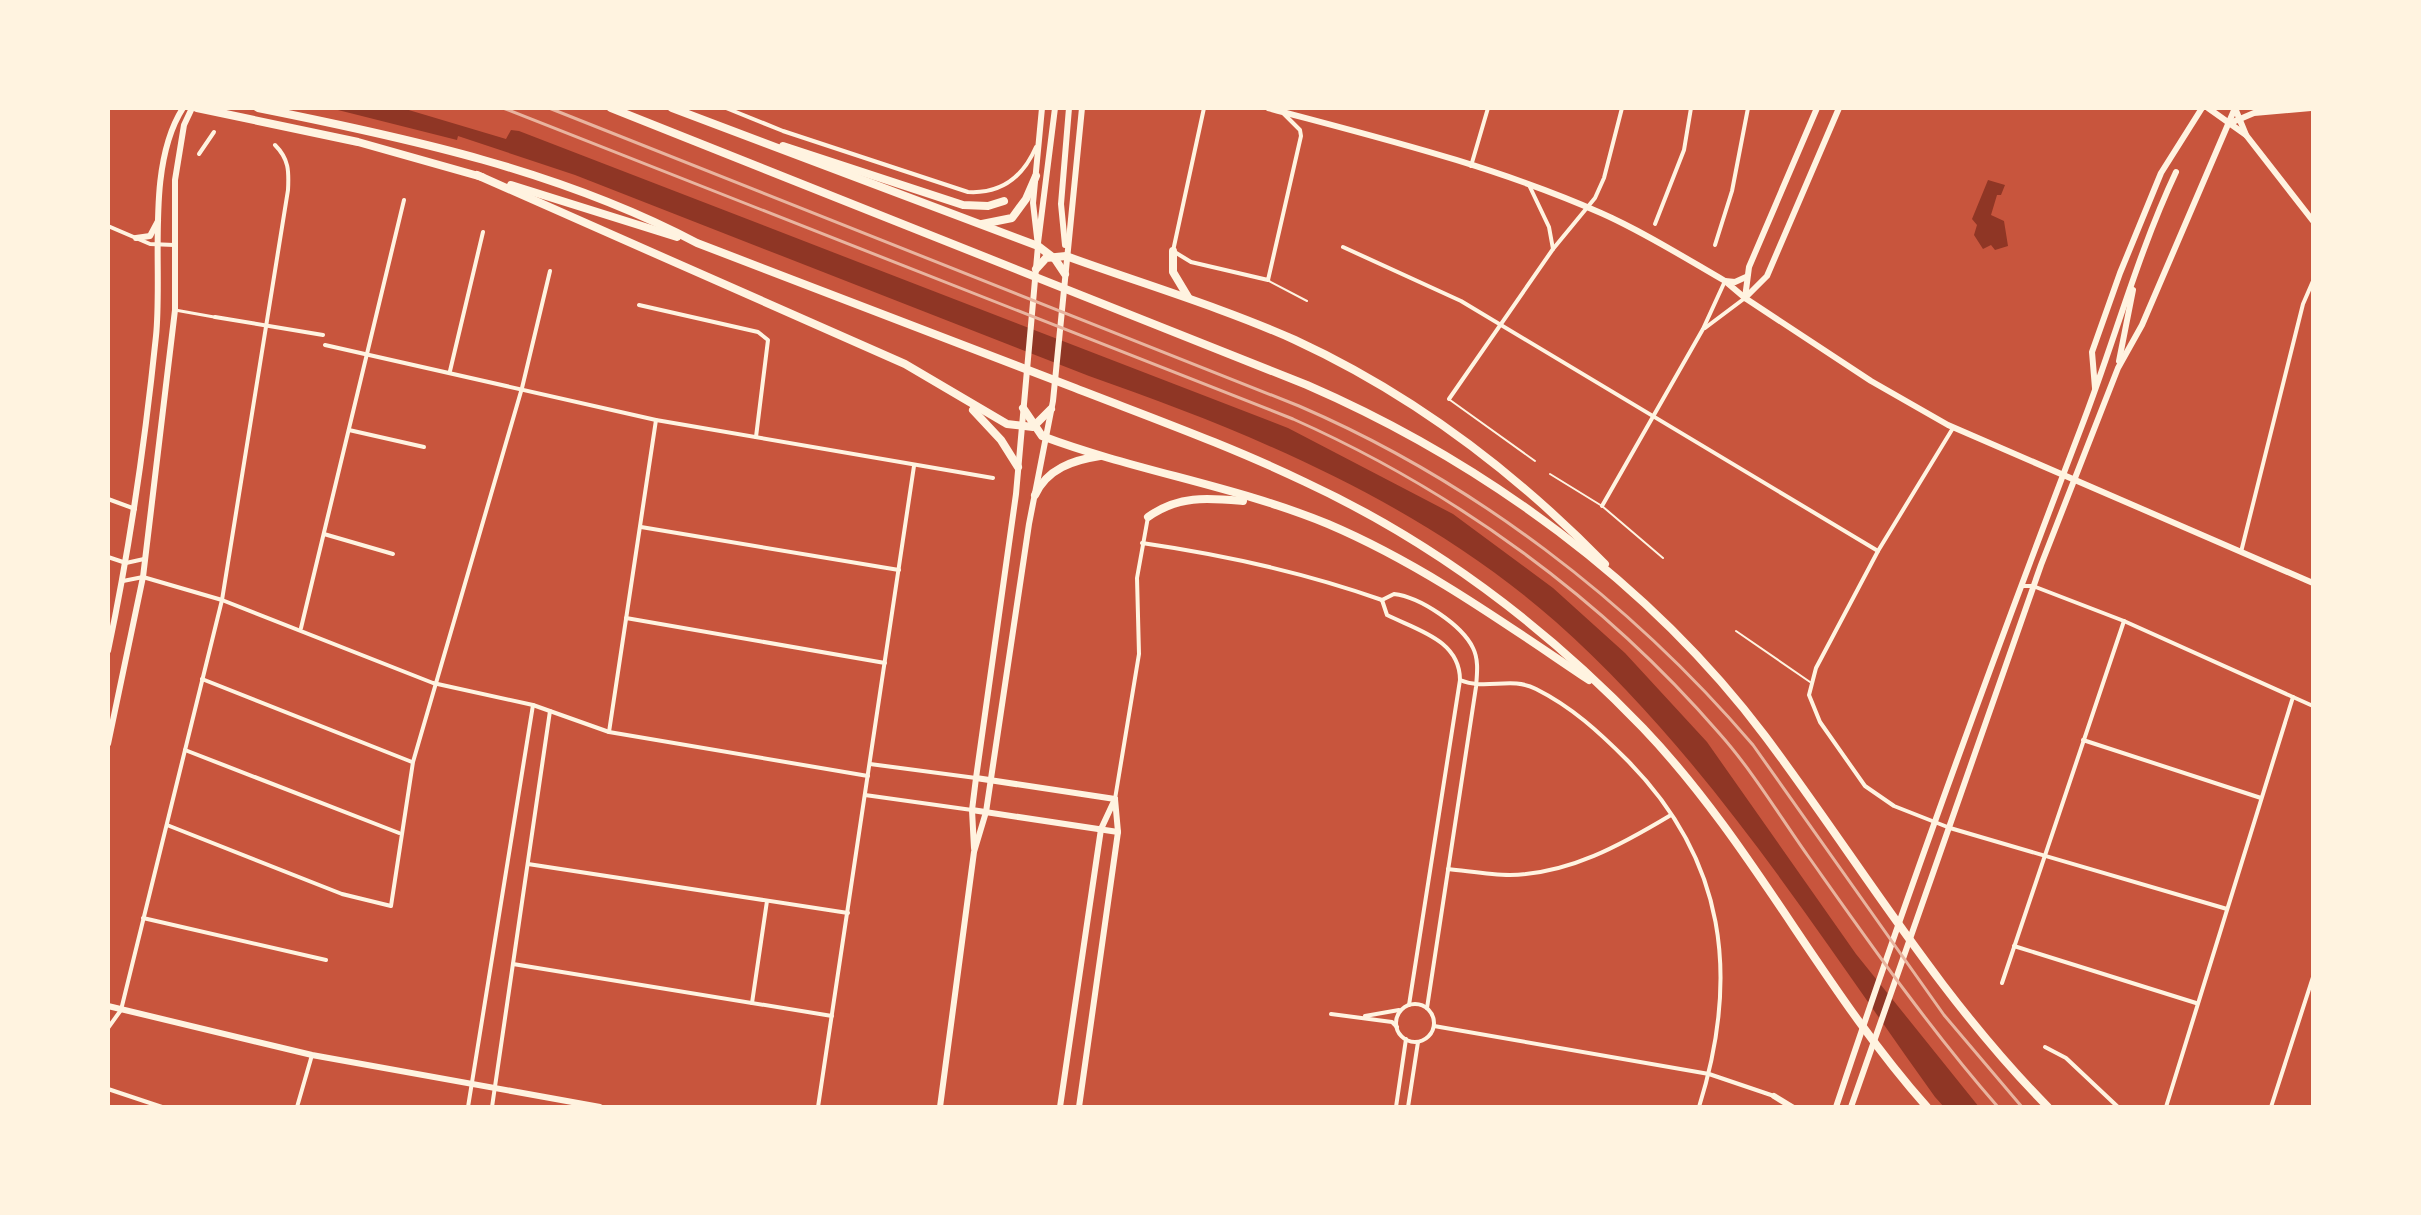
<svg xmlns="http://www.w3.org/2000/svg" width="2421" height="1215" font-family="Manrope,sans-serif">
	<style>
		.water { fill: #8f3625 }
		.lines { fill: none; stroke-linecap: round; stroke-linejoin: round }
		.service { stroke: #fff3e0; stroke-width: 2 }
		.pedestrian { stroke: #fff3e0; stroke-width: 3 }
		.minor { stroke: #fff3e0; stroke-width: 4 }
		.tertiary { stroke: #fff3e0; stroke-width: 6 }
		.secondary { stroke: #fff3e0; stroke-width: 6 }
		.motorway { stroke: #fff3e0; stroke-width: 8 }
		.rail { stroke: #e9b49f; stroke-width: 3 }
	</style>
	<rect width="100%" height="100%" fill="#c8553d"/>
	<g class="water">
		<path d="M330,108H402L506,139L511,130L519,131L1288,428L1453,514L1553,588L1625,653L1707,742L1856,954L1979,1107H1944L1935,1097C1818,934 1708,757 1556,622C1422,504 1255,434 1089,376L575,175L458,136L457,140Z"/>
		<polygon points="1988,180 2005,185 2001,195 1997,195 1991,215 2004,221 2008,246 1995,250 1991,245 1983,249 1974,235 1977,225 1972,219"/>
	</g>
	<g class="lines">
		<g class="service">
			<polyline points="1269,281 1307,301"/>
			<polyline points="1450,400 1535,461"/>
			<polyline points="1550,474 1602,506 1663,558"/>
			<polyline points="1736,631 1810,682"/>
		</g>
		<polyline class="pedestrian" points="175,310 214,317"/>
		<g class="minor">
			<path d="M726,108L783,131L968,192C1001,194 1023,177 1036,147"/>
			<polyline points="1204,108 1173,251 1191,262 1268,280 1301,136 1300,130 1284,114"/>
			<polyline points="199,154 214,132"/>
			<polyline points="1471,166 1488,108"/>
			<polyline points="1529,185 1549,227 1553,249"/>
			<polyline points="1655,224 1684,150 1691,108"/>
			<polyline points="108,226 150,244 174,245"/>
			<polyline points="1715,245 1732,191 1748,108"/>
			<polyline points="1343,247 1461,301 1878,551"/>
			<polyline points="639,305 758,332 768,340 756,437"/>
			<polyline points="215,317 323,335"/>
			<polyline points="1705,328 1745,298"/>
			<polyline points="325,345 656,420 993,478"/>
			<polyline points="450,371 483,232"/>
			<polyline points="1449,399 1553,249 1595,198 1604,178 1622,108"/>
			<polyline points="1953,428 1878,551 1816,668 1809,695 1820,722 1865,786 1894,806 1950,828 2227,909"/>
			<polyline points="349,430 424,447"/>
			<polyline points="108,499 135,509"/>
			<polyline points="1602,506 1703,329 1725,281"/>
			<polyline points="641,527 899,570"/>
			<polyline points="324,534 393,554"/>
			<path d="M1142,543C1225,555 1303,572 1382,600"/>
			<polyline points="2241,552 2303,304 2313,281"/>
			<polyline points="108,557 126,563 144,559"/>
			<polyline points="123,581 143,577 222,600 433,683 533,705 609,732 868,776"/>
			<polyline points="2023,586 2033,586 2124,621 2313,706"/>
			<path d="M1382,600L1387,615C1417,630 1460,640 1460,680C1486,691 1511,676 1536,689C1572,707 1599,732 1627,760C1726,860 1740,976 1699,1107"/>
			<path d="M1382,600L1394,594C1420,597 1462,625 1473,648C1479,660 1477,674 1476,687L1427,1008"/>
			<polyline points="626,618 885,663"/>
			<polyline points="301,628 404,200"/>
			<polyline points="202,679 412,762"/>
			<polyline points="609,732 656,420"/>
			<polyline points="2083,740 2261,798"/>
			<polyline points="185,750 399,833"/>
			<polyline points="870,764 976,778"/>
			<polyline points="865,795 972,810"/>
			<polyline points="1115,799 1139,654 1137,578 1148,517"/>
			<polyline points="167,825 342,894 391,906 413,762 522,388 550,271"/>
			<polyline points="528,864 848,913"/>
			<path d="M1448,869C1468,871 1489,875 1510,875C1569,874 1621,845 1671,815"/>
			<polyline points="143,918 326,960"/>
			<polyline points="2014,946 2196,1003"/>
			<polyline points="513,964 832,1016"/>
			<polyline points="2002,983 2124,621"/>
			<polyline points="752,1003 767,901"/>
			<circle cx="1415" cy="1023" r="19"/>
			<polyline points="1409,1005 1460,680"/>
			<polyline points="1331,1014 1392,1022 1397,1027"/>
			<polyline points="1365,1016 1399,1010"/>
			<polyline points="1434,1026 1709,1074 1774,1096"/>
			<path d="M108,1028L121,1010L222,600L288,190C289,171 289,159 275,145"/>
			<polyline points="2045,1047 2066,1058 2118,1107"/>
			<polyline points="108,1089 162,1107"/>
			<polyline points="297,1107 312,1055"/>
			<polyline points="468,1107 533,705"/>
			<polyline points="492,1107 550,711"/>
			<polyline points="818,1107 914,466"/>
			<polyline points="1396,1107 1406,1039"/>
			<polyline points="1408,1107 1418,1042"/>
			<polyline points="2166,1107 2293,697"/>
			<polyline points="2271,1107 2313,977"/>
		</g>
		<g class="tertiary">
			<polyline points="2208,108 2246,135"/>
			<polyline points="2235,108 2246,135 2313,221"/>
			<polyline points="2228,124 2254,113 2311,108"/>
			<polyline points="136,238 150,236 158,221"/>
			<polyline points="1745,298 1871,381 1948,425 2313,583"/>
			<polyline points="1745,298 1767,276 1839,108"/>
			<polyline points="1745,298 1749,267 1817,108"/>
			<polyline points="2119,361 2133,290"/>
			<polyline points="2095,388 2092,352 2120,273 2161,173 2202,108"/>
			<path d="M108,651C130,547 145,442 156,336C163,268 145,167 183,108"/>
			<polyline points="108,744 143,577 175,310 175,180 184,125 192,108"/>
			<polyline points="976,778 1115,799"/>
			<polyline points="972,810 1118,832"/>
			<polyline points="108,1006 312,1055 600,1107"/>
			<polyline points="1774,1096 1792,1107"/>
			<polyline points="1060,1107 1101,829 1115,799"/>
			<polyline points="1079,1107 1118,832 1115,799"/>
			<path d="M1836,1107C1912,879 1995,653 2081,428C2114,343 2137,255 2176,172"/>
			<polyline points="1851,1107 2041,565 2118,368 2142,325 2235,108"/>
		</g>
		<g class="secondary">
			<path d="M1268,108C1380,138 1495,166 1601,213C1644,232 1685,258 1725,281L1745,298"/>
			<polyline points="1038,243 1055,108"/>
			<polyline points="1065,245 1061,204 1069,108"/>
			<polyline points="1725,281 1735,282 1746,277"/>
			<polyline points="974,848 972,810 976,778 1016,494 1038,246 1033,203 1042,108"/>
			<polyline points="940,1107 974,852 986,812 1029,524 1053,401 1082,108"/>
		</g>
		<g class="motorway">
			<polyline points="197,108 358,142 482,177"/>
			<path d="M258,108C408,138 561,171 697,243C823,291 949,339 1075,388C1152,418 1230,446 1305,482C1432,541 1546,627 1643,728C1752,842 1822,989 1927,1107"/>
			<path d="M611,108L1307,385C1482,461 1650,583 1765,736C1858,860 1938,996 2048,1107"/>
			<polyline points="672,108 1038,246 1055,259 1065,274"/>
			<polyline points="783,146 963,205 988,206 1004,201"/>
			<polyline points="477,175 905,364 1007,424 1033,427 1051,409"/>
			<polyline points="511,185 677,237"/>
			<polyline points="982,224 1012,218 1026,199 1036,176"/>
			<polyline points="1173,251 1173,272 1188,297"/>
			<path d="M1036,269L1046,258L1066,256C1143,284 1221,307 1295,340C1412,394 1516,473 1605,564"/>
			<path d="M1023,408L1042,436C1135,471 1236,486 1328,524C1422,564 1504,623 1589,680"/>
			<polyline points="973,410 1001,440 1018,467"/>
			<path d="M1035,495C1047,469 1073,460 1100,456"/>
			<path d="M1148,517C1179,495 1208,498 1243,501"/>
		</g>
		<g class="rail">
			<path d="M503,108L1293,419C1455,491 1603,599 1719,733C1752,770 1779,815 1808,856C1869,942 1928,1027 1998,1107"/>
			<path d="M549,108L1299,406C1473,481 1630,601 1753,745L1944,1015L2022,1107"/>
		</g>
	</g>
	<rect width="2421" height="1215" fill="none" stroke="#fff3e0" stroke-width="220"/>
</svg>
